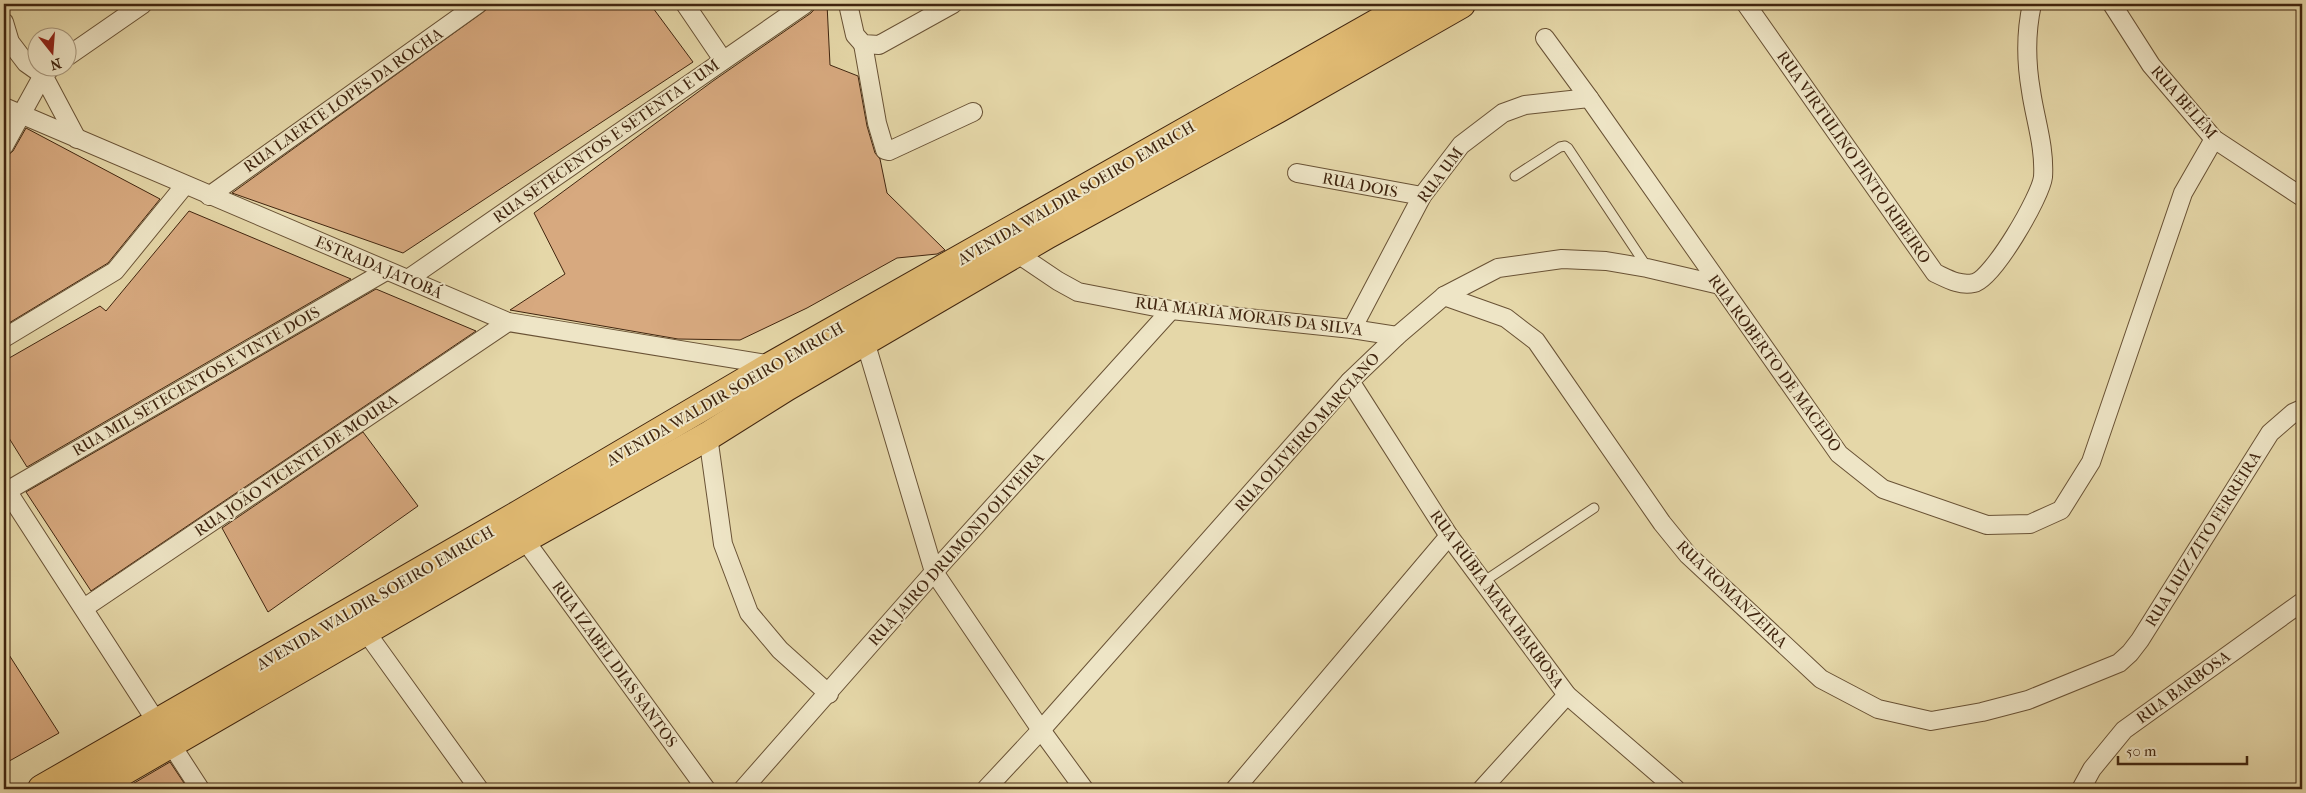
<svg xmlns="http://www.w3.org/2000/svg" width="2306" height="793" font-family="'IM FELL French Canon',serif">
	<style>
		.building { fill: #d7a97f; stroke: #40250f }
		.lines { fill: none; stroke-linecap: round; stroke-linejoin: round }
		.lane-casing { stroke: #695235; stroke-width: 11 }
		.street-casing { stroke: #695235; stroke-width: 20 }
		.primary-casing { stroke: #40250f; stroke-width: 30 }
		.lane { stroke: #eee5c6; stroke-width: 9 }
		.street { stroke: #eee5c6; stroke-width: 18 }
		.primary { stroke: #e2bc74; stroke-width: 28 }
		.labels { text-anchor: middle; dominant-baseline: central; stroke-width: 4; stroke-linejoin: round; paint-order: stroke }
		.street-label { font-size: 16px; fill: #40250f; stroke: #eee5c6 }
	</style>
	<rect width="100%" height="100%" fill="#e5d7a8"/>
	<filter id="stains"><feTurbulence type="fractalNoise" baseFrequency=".004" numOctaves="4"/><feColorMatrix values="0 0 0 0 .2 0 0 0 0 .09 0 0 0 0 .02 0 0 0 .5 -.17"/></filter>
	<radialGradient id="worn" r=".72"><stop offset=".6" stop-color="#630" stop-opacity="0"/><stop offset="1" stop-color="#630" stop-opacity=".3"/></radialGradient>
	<g class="building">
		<polygon points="494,4 650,4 693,62 403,253 232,193"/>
		<polygon points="819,4 827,4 830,65 858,76 867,126 875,153 880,159 887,193 945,250 937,254 897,258 807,308 740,340 678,339 510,310 565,274 534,213 713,81 811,13"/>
		<polygon points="26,128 160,199 108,263 4,326 4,162 7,156 13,151"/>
		<polygon points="189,211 351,279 27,467 4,430 4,361 100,306 106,311"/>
		<polygon points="376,289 476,331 91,591 26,492"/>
		<polygon points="363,432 418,506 268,612 222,528"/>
		<polygon points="4,647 59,733 4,764"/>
		<polygon points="170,762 188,789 124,789"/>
	</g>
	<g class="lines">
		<defs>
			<g id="lane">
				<polyline points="1515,176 1560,147 1565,146 1568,148 1647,267"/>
				<polyline points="1483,582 1594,508"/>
			</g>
			<g id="street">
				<polyline points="685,4 723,60"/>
				<polyline points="848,4 855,35 863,44 879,45 953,4"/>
				<path d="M1746,4L1935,273C1948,279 1959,286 1974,283C1993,279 2041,196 2043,177C2045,147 2035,119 2031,91C2026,62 2026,31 2032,4"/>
				<polyline points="2112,4 2151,65 2214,139 2302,197"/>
				<polyline points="4,22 10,42 26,63 43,75 77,139"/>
				<polyline points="1545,38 1589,98 1839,454 1883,489 1987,525 2030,524 2061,510 2091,462 2183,193 2214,139"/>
				<polyline points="863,44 877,123 885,150 889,151 973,112"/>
				<polyline points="68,56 143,4"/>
				<polyline points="4,107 508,322 773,365"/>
				<polyline points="4,146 43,75 50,69"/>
				<polyline points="1297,173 1422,196"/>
				<polyline points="209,196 478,4"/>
				<polyline points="1009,248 1058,281 1078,292 1171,310 1352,329 1397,336"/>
				<polyline points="408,279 805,4"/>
				<polyline points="1444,296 1506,318 1536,341 1662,523 1688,555 1821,679 1878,709 1931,721 1982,712 2028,700 2119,663 2130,653 2140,640 2270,433 2293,413 2302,409"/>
				<polyline points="1352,329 1422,196 1461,145 1503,113 1525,105 1589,98"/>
				<polyline points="4,338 115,271 185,185"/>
				<polyline points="865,341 934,572 1041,730 1084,789"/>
				<polyline points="1350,381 1449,536 1567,695 1676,789"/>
				<polyline points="708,436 723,544 749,613 780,650 829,694"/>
				<polyline points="4,486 200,789"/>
				<polyline points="7,491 386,271"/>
				<polyline points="524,539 706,789"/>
				<polyline points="84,608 508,322"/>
				<polyline points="366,632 479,789"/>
				<polyline points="743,789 934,572 1171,310"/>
				<polyline points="986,789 1041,730 1350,381 1397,336 1444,296 1498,268 1562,259 1606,261 1647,268 1720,285"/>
				<polyline points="1235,789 1449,536"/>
				<polyline points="1482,789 1567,695"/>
				<polyline points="2081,789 2092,769 2124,730 2302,602"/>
			</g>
			<g id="primary">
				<polyline points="42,789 520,514 773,365 1411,4"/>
				<polyline points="92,789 524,539 708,436 786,387 1048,234 1277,109 1461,4"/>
			</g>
		</defs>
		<use href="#lane" class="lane-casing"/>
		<use href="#street" class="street-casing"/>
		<use href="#primary" class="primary-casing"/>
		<use href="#lane" class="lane"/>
		<use href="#street" class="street"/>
		<use href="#primary" class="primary"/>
	</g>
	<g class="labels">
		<g class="street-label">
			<text transform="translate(343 100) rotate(-35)">RUA LAERTE LOPES DA ROCHA</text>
			<text transform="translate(2184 102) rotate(49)">RUA BELÉM</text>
			<text transform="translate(606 141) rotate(-35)">RUA SETECENTOS E SETENTA E UM</text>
			<text transform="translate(1854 157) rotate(55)">RUA VIRTULINO PINTO RIBEIRO</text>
			<text transform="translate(1440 175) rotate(-53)">RUA UM</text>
			<text transform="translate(1360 185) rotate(11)">RUA DOIS</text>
			<text transform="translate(1076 193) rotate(-30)">AVENIDA WALDIR SOEIRO EMRICH</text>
			<text transform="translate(379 267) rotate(23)">ESTRADA JATOBÁ</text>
			<text transform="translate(1249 316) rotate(7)">RUA MARIA MORAIS DA SILVA</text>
			<text transform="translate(1775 363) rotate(54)">RUA ROBERTO DE MACEDO</text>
			<text transform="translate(196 381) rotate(-30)">RUA MIL SETECENTOS E VINTE DOIS</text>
			<text transform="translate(725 394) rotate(-30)">AVENIDA WALDIR SOEIRO EMRICH</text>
			<text transform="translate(1307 432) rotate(-48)">RUA OLIVEIRO MARCIANO</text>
			<text transform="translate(296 465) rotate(-34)">RUA JOÃO VICENTE DE MOURA</text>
			<text transform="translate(2203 539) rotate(-58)">RUA LUIZ ZITO FERREIRA</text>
			<text transform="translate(956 549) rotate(-48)">RUA JAIRO DRUMOND OLIVEIRA</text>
			<text transform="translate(1732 594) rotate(44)">RUA ROMANZEIRA</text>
			<text transform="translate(375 598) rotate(-30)">AVENIDA WALDIR SOEIRO EMRICH</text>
			<text transform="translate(1497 599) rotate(54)">RUA RÚBIA MARA BARBOSA</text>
			<text transform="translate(615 664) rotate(54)">RUA IZABEL DIAS SANTOS</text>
			<text transform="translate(2183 687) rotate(-36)">RUA BARBOSA</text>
		</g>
	</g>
	<rect width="2306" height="793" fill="none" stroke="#e5d7a8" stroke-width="20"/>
	<rect x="5" y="5" width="2296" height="783" fill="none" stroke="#40250f" stroke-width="2.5"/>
	<rect x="10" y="10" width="2286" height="773" fill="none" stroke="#40250f"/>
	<g transform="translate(52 52) rotate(163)"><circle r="24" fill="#eee5c6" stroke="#a8987d"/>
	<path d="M0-4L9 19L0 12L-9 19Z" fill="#8f2418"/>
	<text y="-8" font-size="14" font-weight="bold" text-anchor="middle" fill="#40250f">N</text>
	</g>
	<path d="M2118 756v8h129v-8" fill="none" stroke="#40250f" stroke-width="2.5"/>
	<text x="2126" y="756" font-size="15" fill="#40250f" stroke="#eee5c6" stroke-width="4" paint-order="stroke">50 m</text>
	<rect width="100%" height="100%" filter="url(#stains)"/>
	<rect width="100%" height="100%" fill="url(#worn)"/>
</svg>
